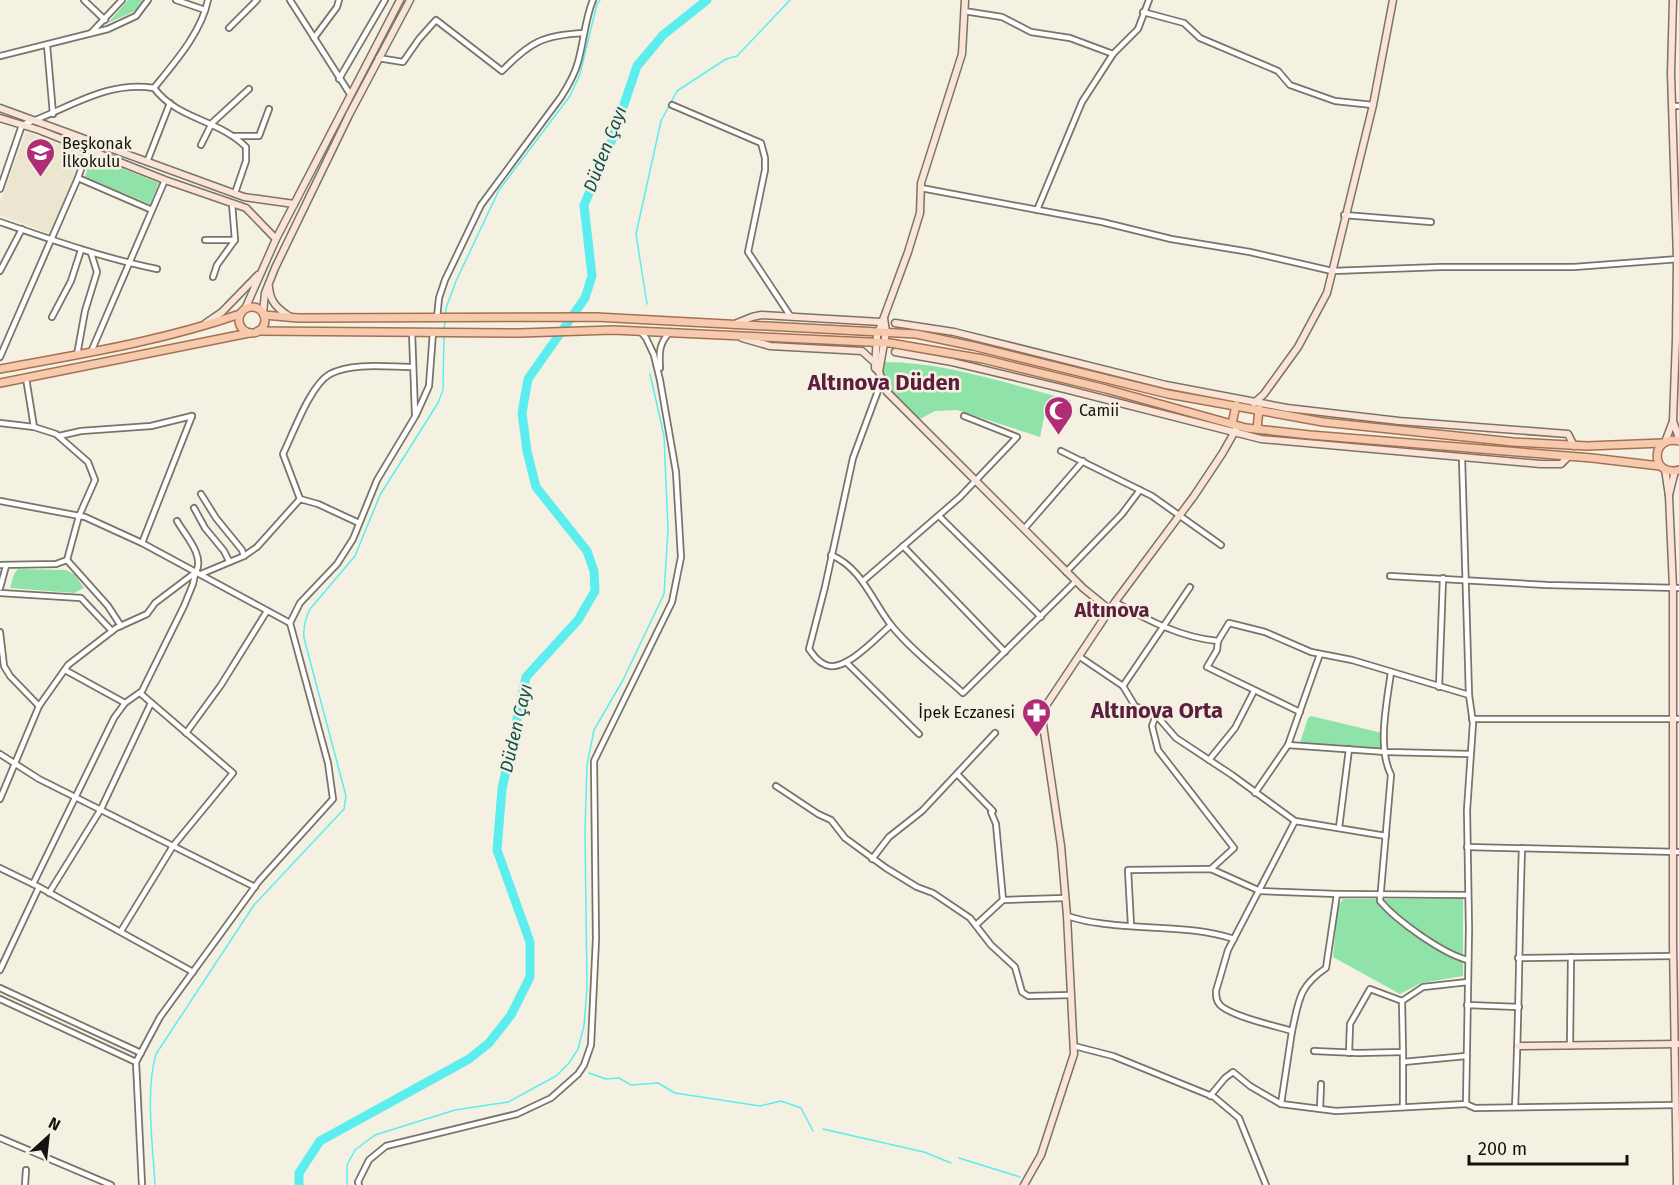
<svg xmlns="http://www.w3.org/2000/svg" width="1679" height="1185" font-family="'Fira Sans',sans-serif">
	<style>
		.built { fill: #ece6d1 }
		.green { fill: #90e3a8 }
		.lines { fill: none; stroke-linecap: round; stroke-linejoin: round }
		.stream { stroke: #5ceeef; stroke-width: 1.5 }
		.river { stroke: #5ceeef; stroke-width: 9 }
		.street-casing { stroke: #787468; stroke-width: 8 }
		.secondary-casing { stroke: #787468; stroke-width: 9 }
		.primary-casing { stroke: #a47252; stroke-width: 10 }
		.street { stroke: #fff; stroke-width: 4.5 }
		.secondary { stroke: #fbe4d6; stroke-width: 6 }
		.primary { stroke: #f7caad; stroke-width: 7 }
		.labels { text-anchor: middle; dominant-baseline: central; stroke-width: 5; stroke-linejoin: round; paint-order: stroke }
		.poi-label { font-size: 16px; fill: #14120e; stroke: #f4f0e2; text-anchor: start }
		.water-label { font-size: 18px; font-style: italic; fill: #135353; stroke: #f4f0e2 }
		.quarter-label { font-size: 20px; font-weight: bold; fill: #5d1d3e; stroke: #f4f0e2 }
		.district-label { font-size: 22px; font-weight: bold; fill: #5d1d3e; stroke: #f4f0e2 }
	</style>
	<rect width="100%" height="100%" fill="#f4f0e2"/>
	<polygon class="built" points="26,132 84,153 51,234 0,215 0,203"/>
	<g class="green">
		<polygon points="128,0 143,0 135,11 108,23"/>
		<polygon points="91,156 159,183 150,204 85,177"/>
		<path d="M884,362C947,362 1011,385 1071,400L1067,412H1045L1040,437L957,410L935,411L920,419C902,407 877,386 884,362Z"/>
		<polygon points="18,569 66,570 75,575 84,588 74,593 10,588 14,574"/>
		<polygon points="1311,716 1382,733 1384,746 1382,749 1300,743 1308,718"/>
		<polygon points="1343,899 1463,899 1463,976 1421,983 1400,994 1333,957 1338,907"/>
	</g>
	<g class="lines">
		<g class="stream">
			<polyline points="647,304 636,234 661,121 677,91 726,59 737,56 790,0"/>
			<polyline points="445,316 446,308 456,281 499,190 570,96 580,74 597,4 600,0"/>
			<polyline points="444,331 445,320"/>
			<polyline points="589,1073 606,1079 619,1078 631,1085 658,1083 675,1093 760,1106 781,1101 801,1108 813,1131"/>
			<polyline points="823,1129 924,1152 951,1163"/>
			<polyline points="959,1158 1020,1177"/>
			<path d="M155,1185C153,1145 145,1092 156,1054L254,905L344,809L346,796L304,638C303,627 305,619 310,609L355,556L380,495L438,403L443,390L444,335"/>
			<polyline points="347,1185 347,1165 355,1150 375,1135 455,1110 508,1102 556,1076 569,1063 578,1049 584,1026 587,988 585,832 587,765 594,730 623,680 664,594 668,529 664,436 650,374"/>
		</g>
		<polyline class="river" points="299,1185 299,1173 320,1141 469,1059 489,1043 511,1015 530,977 530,942 497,850 502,789 526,677 578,620 595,591 594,571 587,551 536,487 527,451 522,413 528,379 585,298 592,276 584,205 612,140 637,66 663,35 707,0"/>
		<defs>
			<g id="street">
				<polyline points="84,0 105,20"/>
				<polyline points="176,0 205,10"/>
				<polyline points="290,0 350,94"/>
				<polyline points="964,11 1002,17 1031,32 1070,38 1113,54"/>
				<polyline points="1143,12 1184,23 1200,38 1278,71 1290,85 1335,101 1373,105"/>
				<polyline points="229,28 257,0"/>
				<polyline points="91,33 122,0"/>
				<polyline points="314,38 337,7 339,0"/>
				<polyline points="47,45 53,114"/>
				<polyline points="0,56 108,29 136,16 148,0"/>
				<path d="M378,58L403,62L419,39L436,20L502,71C530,42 543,35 584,33"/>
				<polyline points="339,79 385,0"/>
				<path d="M154,88C178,120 218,119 246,147V161L235,193"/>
				<polyline points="672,105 761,143 765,158 765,170 748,252 791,317"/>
				<polyline points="1672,106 1679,106"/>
				<polyline points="235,136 259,136 269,109"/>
				<polyline points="201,145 212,123 249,89"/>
				<polyline points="147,162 170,103"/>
				<polyline points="78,178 152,210"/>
				<polyline points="921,188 1102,222 1171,239 1250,252 1332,271 1440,267 1574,267 1679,259"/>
				<path d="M0,189L22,125C67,110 105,80 154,88C175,62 201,33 208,0"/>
				<polyline points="1037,210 1082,102 1113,54 1138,29 1149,0"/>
				<polyline points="1344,215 1431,222"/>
				<path d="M0,222C52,240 103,258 157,269"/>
				<polyline points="205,240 235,240"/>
				<polyline points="0,271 22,229"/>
				<polyline points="213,277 217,265 235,240 232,203"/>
				<polyline points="52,317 71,281 81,250"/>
				<path d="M437,318L439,298L445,280L481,205L561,97C568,86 575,74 578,62C584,41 585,19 593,0"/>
				<polyline points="412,332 415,414"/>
				<polyline points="91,352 165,180"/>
				<polyline points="77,355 85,311 97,272 91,253"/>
				<polyline points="0,357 78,178 88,149"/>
				<path d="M660,368C659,353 659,343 670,332"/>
				<polyline points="26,378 34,427"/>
				<path d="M882,380L853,458L825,587L809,649C814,656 818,662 826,665C845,673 877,637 891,625"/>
				<polyline points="0,423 34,427 56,434 88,462 95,480 79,516 67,560 56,564 0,565"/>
				<polyline points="59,436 81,431 151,426 192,416"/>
				<polyline points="1061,451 1152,496 1221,545"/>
				<polyline points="1462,458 1469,695"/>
				<polyline points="201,494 216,518 242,550 244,556"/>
				<path d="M300,499L283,454C293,434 310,385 330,374C352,362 389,367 413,367"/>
				<polyline points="0,501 85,517 142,543 290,623"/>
				<polyline points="194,508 205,528 224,551 229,561"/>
				<polyline points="939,516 1041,617"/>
				<polyline points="1024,529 1083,461"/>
				<polyline points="142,543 192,416"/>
				<polyline points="903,546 1005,652"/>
				<path d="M831,555C862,568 872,601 891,625C911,650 939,671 963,693L1076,581"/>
				<polyline points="67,560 108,606 121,626"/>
				<polyline points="1066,572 1122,514 1140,490"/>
				<polyline points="201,574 244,556 257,547 300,499 318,504 359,523"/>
				<polyline points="1390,576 1547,585 1679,588"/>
				<polyline points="863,581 960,497 1017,437 964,416"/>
				<polyline points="0,588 6,566"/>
				<polyline points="0,593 81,598 112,631"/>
				<path d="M1115,602C1147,620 1182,638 1218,641L1229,623L1265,632L1311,652L1352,660L1469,695L1473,723L1467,810L1469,929L1466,1104L1336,1111L1281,1104L1250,1086L1233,1072L1225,1078L1210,1096"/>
				<polyline points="0,632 4,666 10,676 39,706"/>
				<polyline points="1218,641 1217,650 1207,667 1300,712"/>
				<polyline points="1080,657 1123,686 1135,706 1156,715 1176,738 1232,775 1295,821 1386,836"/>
				<polyline points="846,662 919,734"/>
				<polyline points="65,670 125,703"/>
				<path d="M1391,672C1387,702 1377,747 1391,775L1380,901C1397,921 1443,954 1468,960"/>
				<polyline points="1123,686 1190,587"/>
				<polyline points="1439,687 1443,578"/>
				<polyline points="1156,715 1152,726 1158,750 1234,848 1211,869"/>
				<polyline points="1472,719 1679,719"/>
				<polyline points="186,733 221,685 267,611"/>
				<polyline points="1288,745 1386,752 1470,754"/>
				<polyline points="0,754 39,779 255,887"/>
				<polyline points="1209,760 1235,728 1254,691"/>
				<polyline points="957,774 993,811"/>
				<polyline points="776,786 818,814 831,820 845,838 886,868 917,887 933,893 970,918 991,945 1015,967 1022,992 1028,996 1071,995"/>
				<polyline points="1255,793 1288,745 1320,654"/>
				<path d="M0,799L39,706L68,665L116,628L147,614L155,603L196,572C205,556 185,535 177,521"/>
				<polyline points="991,812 996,824 1003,900"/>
				<path d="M1295,821L1228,950L1216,991C1216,996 1216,1001 1220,1005C1231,1016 1275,1026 1292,1031C1299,1001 1298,987 1326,968L1337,894L1468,895"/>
				<polyline points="1339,828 1349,749"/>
				<polyline points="1467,847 1679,852"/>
				<polyline points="872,859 889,837 922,811 995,733"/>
				<polyline points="0,868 39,887 193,972"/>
				<polyline points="33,884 114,718 125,703 142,691 184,606 193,584 195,574"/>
				<polyline points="49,893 101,809 151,703"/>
				<path d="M1067,916C1077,919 1088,922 1099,923C1143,930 1191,925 1234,939"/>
				<polyline points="976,925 1003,900 1065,898"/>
				<polyline points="1131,925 1128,870 1211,869 1260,891 1337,894"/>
				<polyline points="121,931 173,846 233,773 140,693"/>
				<polyline points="1518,958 1673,956"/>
				<polyline points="0,970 39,887"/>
				<polyline points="0,988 141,1053"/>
				<polyline points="0,999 136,1062"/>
				<polyline points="1467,1005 1519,1007"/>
				<polyline points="1074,1046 1113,1056 1214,1097 1239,1118 1266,1185"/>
				<polyline points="1570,1046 1571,957"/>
				<polyline points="1314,1051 1358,1053 1403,1052 1402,1001 1423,987 1468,982"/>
				<polyline points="1403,1052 1403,1107"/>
				<polyline points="1349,1053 1350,1024 1370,989 1402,1001"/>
				<polyline points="1403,1062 1466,1056"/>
				<polyline points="1281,1104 1292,1031"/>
				<polyline points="1466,1104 1475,1108 1676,1105"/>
				<path d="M1515,1107C1519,1021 1519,935 1522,848"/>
				<polyline points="1320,1109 1321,1084"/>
				<polyline points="0,1138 111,1185"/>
				<polyline points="25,1185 26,1170"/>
				<polyline points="142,1185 136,1062 160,1017 259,881 333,799 328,763 290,623 300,603 337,564 353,539 377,480 416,415 429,386 433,332"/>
				<polyline points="359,1185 358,1182 369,1160 386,1146 517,1114 551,1098 578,1074 584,1065 591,1045 596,939 594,761 672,602 681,557 676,472 660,380 654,355 646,338 640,331"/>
			</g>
			<g id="secondary">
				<polyline points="965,0 962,54 921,183 920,213 908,252 877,336 875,368 879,372 887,392 1083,588 1110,610"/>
				<polyline points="0,108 244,197 294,204"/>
				<polyline points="0,118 39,130 165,180 246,208 276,239"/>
				<path d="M269,287C270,302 277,308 290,317"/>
				<polyline points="245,309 276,239 400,0"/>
				<polyline points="263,313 265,293 275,268 349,115 410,0"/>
				<polyline points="206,323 222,312 258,275"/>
				<polyline points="737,323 752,317 761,315 881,322"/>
				<polyline points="895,323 954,332 1166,385 1287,408 1399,421 1568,434 1574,446"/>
				<polyline points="742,338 770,346 862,351 874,362"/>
				<polyline points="895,352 952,362 1065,389 1261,439 1540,464 1561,464 1569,456"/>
				<polyline points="879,372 886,332 884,318"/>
				<polyline points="1254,403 1264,394 1298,347 1327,293 1373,105 1393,0"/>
				<polyline points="1673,421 1679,438"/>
				<polyline points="1665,442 1673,421 1676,339 1677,259 1671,74 1673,0"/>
				<polyline points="1665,469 1669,496 1673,588 1673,944 1677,1185"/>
				<polyline points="1669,495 1675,471"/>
				<polyline points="1518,1046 1679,1044"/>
				<polyline points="1024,1185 1041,1155 1074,1054 1067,916 1061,846 1043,725 1045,707 1115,602 1194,496 1222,454 1238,426"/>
			</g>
			<g id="primary">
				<circle cx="252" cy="320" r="13"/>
				<polyline points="264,315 298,318 596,317 916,334 973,346 1168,394 1323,422 1513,442 1587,446 1663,443"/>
				<polyline points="258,331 520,333 613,330 890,343 983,359 1106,389 1246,428 1310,435 1592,458 1660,466"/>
				<path d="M0,369C81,354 162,341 240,314"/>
				<polyline points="0,383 249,333"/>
				<polyline points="1232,424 1236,405"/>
				<polyline points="1257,429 1259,409"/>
				<path d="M1679,441C1650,434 1650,478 1679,470"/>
			</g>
		</defs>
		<use href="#street" class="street-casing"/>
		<use href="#secondary" class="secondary-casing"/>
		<use href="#primary" class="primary-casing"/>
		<use href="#street" class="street"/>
		<use href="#secondary" class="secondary"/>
		<use href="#primary" class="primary"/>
	</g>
	<defs>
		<symbol id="school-pin" viewBox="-11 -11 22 30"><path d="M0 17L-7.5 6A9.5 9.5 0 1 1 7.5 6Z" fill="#b02d75" stroke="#f4f0e2"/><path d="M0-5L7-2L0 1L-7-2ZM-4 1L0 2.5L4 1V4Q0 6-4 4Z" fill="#fff"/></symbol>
		<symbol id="mosque-pin" viewBox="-11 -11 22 30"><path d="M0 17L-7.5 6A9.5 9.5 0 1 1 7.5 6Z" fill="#b02d75" stroke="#f4f0e2"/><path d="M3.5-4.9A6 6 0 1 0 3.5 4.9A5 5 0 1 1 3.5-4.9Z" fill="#fff"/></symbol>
		<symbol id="pharmacy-pin" viewBox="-11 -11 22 30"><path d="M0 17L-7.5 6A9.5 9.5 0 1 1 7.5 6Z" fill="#b02d75" stroke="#f4f0e2"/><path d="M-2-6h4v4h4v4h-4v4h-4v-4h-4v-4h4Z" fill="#fff"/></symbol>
	</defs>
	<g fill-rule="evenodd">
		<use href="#school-pin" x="24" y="136" width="33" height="45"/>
		<use href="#mosque-pin" x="1042" y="394" width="33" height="45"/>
		<use href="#pharmacy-pin" x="1020" y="696" width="33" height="45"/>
	</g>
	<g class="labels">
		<g class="poi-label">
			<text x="62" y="143">Beşkonak<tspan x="62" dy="18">İlkokulu</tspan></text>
			<text x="1079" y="410">Camii</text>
			<text x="1015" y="712" text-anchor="end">İpek Eczanesi</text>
		</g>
		<g class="water-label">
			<text transform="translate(605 149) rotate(-69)">Düden Çayı</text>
			<text transform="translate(516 728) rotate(-77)">Düden Çayı</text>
		</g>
		<g class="quarter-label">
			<text x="1112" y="610">Altınova</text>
		</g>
		<g class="district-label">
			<text x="884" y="382">Altınova Düden</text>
			<text x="1157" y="710">Altınova Orta</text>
		</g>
	</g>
	<g transform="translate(48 1137) rotate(27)" stroke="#f4f0e2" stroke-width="4.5" paint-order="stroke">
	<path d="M0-4.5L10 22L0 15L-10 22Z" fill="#14120e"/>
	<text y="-9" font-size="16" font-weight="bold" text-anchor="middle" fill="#14120e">N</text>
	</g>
	<path d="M1469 1155v9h158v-9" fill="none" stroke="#14120e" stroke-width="3"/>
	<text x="1478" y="1155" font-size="18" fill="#14120e" stroke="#f4f0e2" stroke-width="4.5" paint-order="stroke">200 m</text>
</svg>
